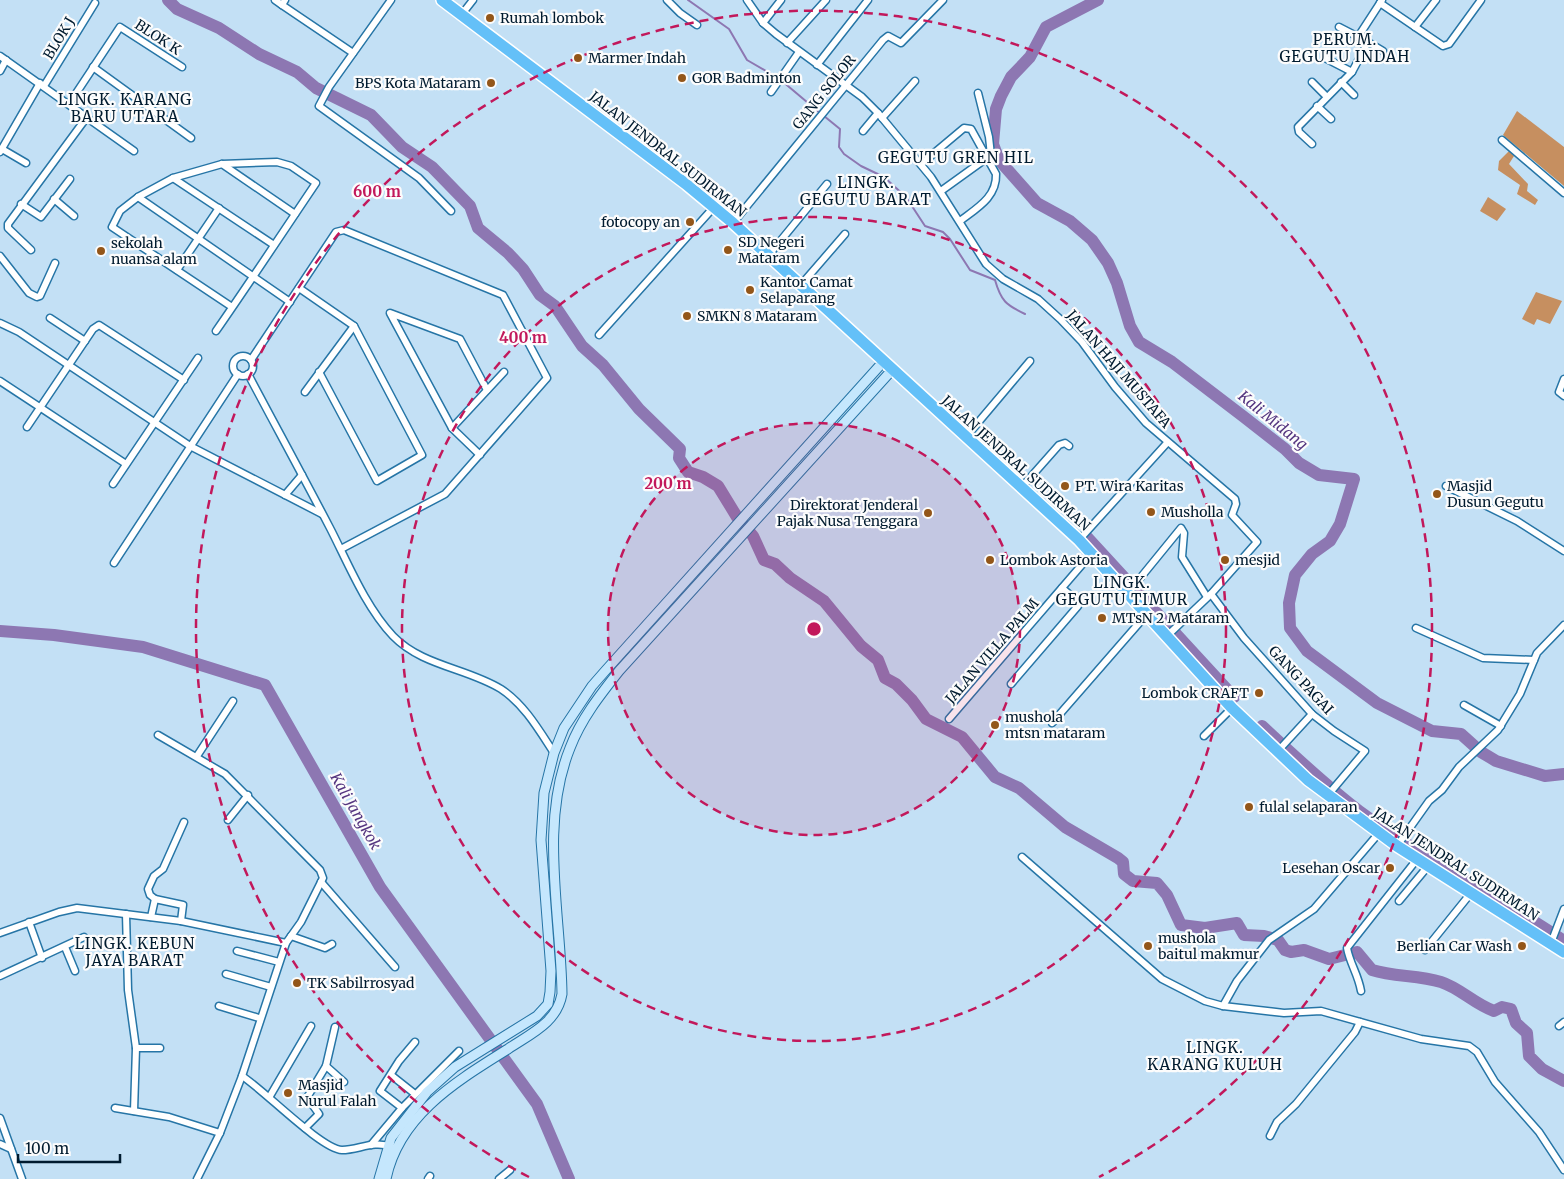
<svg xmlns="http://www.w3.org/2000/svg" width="1564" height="1179" font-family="Merriweather,serif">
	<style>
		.forest { fill: #c68f60 }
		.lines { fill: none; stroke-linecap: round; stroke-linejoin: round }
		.stream { stroke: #8d77b2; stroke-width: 2 }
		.river { stroke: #8d77b2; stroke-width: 12 }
		.minor-casing { stroke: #2675a6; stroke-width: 9 }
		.secondary-casing { stroke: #2675a6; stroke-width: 11 }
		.trunk-casing { stroke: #fff; stroke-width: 14 }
		.minor { stroke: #fff; stroke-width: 6 }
		.secondary { stroke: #c5e7fd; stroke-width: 9 }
		.trunk { stroke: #64c0f8; stroke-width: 11 }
		.ring { fill: none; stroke: #c2185b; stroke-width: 2.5; stroke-dasharray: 9 6 }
		.poi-dot { fill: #935619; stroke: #fcfcfc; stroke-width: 2 }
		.labels { text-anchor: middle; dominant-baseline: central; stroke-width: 4.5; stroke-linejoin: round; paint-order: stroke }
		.poi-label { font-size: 14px; fill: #001b2f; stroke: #fcfcfc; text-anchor: start }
		.street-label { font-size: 14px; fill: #001b2f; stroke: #fcfcfc }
		.neighbourhood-label { font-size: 15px; letter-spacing: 1px; fill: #001b2f; stroke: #fcfcfc }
		.water-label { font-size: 15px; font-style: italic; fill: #553680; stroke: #fcfcfc }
		.centre { fill: #c2185b; stroke: #fcfcfc; stroke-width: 2.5 }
		.ring-label { font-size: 15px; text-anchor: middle; font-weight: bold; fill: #c2185b; stroke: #fcfcfc; stroke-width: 4.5; stroke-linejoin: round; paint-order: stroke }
	</style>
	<rect width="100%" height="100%" fill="#c3e0f5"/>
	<g class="forest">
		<polygon points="1517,111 1564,147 1564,186 1503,135"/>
		<polygon points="1509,151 1514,156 1509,164 1528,184 1527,191 1538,200 1535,205 1517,194 1520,185 1498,170 1499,161"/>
		<polygon points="1488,197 1506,209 1497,221 1480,211"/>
		<polygon points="1536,292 1562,301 1550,324 1537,319 1534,325 1522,319"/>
	</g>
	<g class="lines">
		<g class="stream">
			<polyline points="688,0 729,29 747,60 778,78"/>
			<polyline points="782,81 820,113"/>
			<path d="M824,116L840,129L839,147L844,154L861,166L884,177L906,197L925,226L943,232L950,239L970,270L995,280C1001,301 1006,305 1025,314"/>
		</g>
		<g class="river">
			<path d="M168,0L177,9L219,28L259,54L297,72L316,88L371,115L402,147L432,167L470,206L478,228L508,253L523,269L540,295L555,306L582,346L603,365L639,409L680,449L679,458L688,472L703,477L718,486L737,517L753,536L764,560L775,564L790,578L824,601L861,646L878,660L885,678L896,684L912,700L926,719L962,737L995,777L1019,788L1065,827L1118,858L1123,862L1124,874L1133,881L1157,883L1167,895L1181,925L1205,928L1237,923L1244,935L1264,936L1278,940L1285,950L1291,952L1304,950L1329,959L1357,952L1372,970C1394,977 1418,975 1441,982C1460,988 1474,1004 1494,1011L1502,1007L1511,1009L1516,1023L1527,1033L1529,1056L1542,1069L1564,1081"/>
			<polyline points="1098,0 1046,27 1030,57 1011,77 1001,96 996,109 993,144 999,160 1037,203 1070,221 1092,240 1108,263 1117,283 1130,326 1139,342 1172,362 1244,417 1285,449 1299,463 1319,475 1354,479 1340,524 1330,541 1312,554 1295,575 1289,603 1290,628 1307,651 1377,703 1432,731 1461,734 1481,752 1496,761 1545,776 1564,774"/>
			<polyline points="1086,536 1234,697"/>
			<polyline points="0,631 54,635 143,647 265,685 380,887 537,1104 569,1179"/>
			<path d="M1262,726C1293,755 1325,785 1359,811C1424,859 1497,896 1564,941"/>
		</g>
		<defs>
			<g id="minor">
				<polyline points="275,0 282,5"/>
				<polyline points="285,0 282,5 353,53"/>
				<polyline points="391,0 329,87 319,106 419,178 451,211"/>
				<polyline points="667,0 680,13 697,25"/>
				<polyline points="747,0 763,23 776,34 862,97 878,113 931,177 986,264 1003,279 1038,299 1060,319 1082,342 1115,387 1146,423 1235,499 1236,504 1232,515 1257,542 1211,594 1167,636"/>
				<polyline points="1380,3 1443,46 1449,44 1481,0"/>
				<polyline points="462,14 473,0"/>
				<polyline points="763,23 781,0"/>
				<polyline points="1415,27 1436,0"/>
				<polyline points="1358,37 1382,0"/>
				<polyline points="1368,42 1383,51"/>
				<polyline points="787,43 826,0"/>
				<polyline points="0,56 134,151"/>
				<polyline points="1325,58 1352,72 1368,42 1339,27"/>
				<polyline points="817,65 868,0"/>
				<polyline points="93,67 191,138"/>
				<polyline points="0,71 6,60"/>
				<polyline points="1312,82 1326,96"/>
				<polyline points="1341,82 1354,95"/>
				<polyline points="44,86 95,3"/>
				<polyline points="771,92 799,52"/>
				<polyline points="69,104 120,27 182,67"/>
				<polyline points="1317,106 1331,119"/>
				<polyline points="882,118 915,81"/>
				<polyline points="863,131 878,113"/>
				<polyline points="1502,140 1564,193"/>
				<polyline points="1312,144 1299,132 1298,127 1352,72"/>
				<polyline points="2,149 26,163"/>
				<polyline points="0,152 40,83"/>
				<polyline points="222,164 295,214"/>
				<path d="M921,164L964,128L971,129L996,174C997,197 977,208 960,221"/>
				<polyline points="173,178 274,245"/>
				<polyline points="941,191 991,155 989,137 978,93"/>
				<polyline points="138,197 290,302"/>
				<polyline points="54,199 74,216"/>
				<polyline points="21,204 41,217 70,179"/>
				<polyline points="733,223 883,40 888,36 901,43 943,0"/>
				<polyline points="31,250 8,228 8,224 87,117"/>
				<polyline points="0,256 29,293 37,297 40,296 55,263"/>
				<polyline points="768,256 827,184"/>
				<polyline points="177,270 219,208"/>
				<polyline points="800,286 845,234"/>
				<polyline points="299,288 354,326 422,455 377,481 319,372"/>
				<polyline points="50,318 85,341"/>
				<polyline points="0,323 19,332 190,446 322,514"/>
				<path d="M216,331C250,282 283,232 316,183L291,166L277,162L222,164L173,178L138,197L120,211L112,227L232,307"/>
				<polyline points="599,335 714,207"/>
				<circle cx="243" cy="366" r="10"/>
				<polyline points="251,360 336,232 344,230 503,295 547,378 445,494 341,549"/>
				<path d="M248,374C275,425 303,476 330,528C348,563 365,606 393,636C422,666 467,668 501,689C524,704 539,730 554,753"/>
				<polyline points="1564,379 1559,392 1564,396"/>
				<polyline points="0,381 126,464"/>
				<polyline points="305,392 354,326"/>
				<polyline points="27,427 93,329 99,325 184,380"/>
				<polyline points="452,428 504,372"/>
				<polyline points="965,438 1030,361"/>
				<polyline points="480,455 452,428 390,313 460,339 487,390"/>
				<polyline points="113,484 198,358"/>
				<polyline points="1446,486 1517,521 1564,551"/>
				<polyline points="1021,488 1059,445 1065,443 1069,446"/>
				<polyline points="285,495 302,475"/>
				<polyline points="1079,540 1167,443"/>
				<polyline points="114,563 238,374"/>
				<polyline points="1128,593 1181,528 1184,533 1182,557 1207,597"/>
				<polyline points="1211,594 1244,638 1312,714 1334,731 1365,751 1328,795"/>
				<polyline points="1416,628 1483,658 1534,660"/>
				<polyline points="1011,684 1078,606 1076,600 1062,588"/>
				<polyline points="1464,705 1501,726"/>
				<polyline points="949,719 1092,553"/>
				<polyline points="1052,723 1147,614"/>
				<polyline points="158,735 225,774 320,870 323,878 301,922 286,943 242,1076 220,1133 197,1179"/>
				<polyline points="1204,736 1232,708"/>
				<polyline points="1277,752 1312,714"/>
				<polyline points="197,756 233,701"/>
				<polyline points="228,820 248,795"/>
				<polyline points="1397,846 1429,801 1442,790 1459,767 1498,730 1520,694 1537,653 1564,625"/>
				<polyline points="1022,857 1162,979 1205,1001 1223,1006 1284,1013 1321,1011 1421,1039 1469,1046 1477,1052 1495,1082 1539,1132 1564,1170"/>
				<polyline points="321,882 395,967"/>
				<polyline points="155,899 150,895 148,889 154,876 163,869 184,822"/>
				<polyline points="1399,901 1429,865"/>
				<polyline points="126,914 128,990 136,1048 134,1111"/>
				<polyline points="151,917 155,899 183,905 181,921"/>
				<polyline points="29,922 42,958"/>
				<polyline points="0,933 59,912 77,908 181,921 286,943"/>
				<polyline points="291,936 325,948 332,944"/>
				<polyline points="1551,943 1564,909"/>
				<polyline points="65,947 75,971"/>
				<polyline points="1425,950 1471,893"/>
				<polyline points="237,951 279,962"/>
				<polyline points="226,974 271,987"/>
				<polyline points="0,976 84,937"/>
				<path d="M1361,991C1358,974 1350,964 1347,948L1418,858"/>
				<polyline points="219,1006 259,1018"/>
				<polyline points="1223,1006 1237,981 1269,940 1314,909 1379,833"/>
				<polyline points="1559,1026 1564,1022"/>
				<polyline points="136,1048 160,1048"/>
				<polyline points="326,1066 344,1082"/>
				<polyline points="391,1075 415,1094"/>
				<path d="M242,1076C264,1090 321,1149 342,1150C359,1150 373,1140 392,1147"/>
				<polyline points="270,1096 311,1026"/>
				<polyline points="115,1108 169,1117 220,1133"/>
				<polyline points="402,1108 459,1051"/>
				<polyline points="0,1118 22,1179"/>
				<polyline points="305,1128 319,1114 309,1100 308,1096 326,1066 335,1027"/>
				<polyline points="1270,1136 1277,1122 1296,1104 1355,1032 1360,1022"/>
				<polyline points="0,1144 11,1149"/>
				<polyline points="371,1145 402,1108 380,1091 399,1061 415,1042"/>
				<polyline points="428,1179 430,1176"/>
				<polyline points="499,1179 510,1170"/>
			</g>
			<g id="secondary">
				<polyline points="379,1179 391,1138 427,1092 455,1067 537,1016 548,1004 550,992 551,971 541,840 544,793 554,753 564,728 592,686 606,670 883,362"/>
				<path d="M386,1179C399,1115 457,1081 508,1049C530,1034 557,1023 562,994C561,914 539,825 570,748C581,719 600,695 619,671L892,370"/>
			</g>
			<polyline id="trunk" points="442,0 686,184 733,223 1079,540 1232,708 1308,780 1397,846 1564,952"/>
		</defs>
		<use href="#minor" class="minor-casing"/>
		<use href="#secondary" class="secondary-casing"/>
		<use href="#trunk" class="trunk-casing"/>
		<use href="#minor" class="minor"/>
		<use href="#secondary" class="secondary"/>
		<use href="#trunk" class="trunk"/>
	</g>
	<circle cx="814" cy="629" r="206" fill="#c2185b" fill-opacity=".12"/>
	<g class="ring">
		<circle cx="814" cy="629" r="206"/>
		<circle cx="814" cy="629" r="412"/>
		<path d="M529 1177A618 618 0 1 1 1099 1177"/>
	</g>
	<g class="poi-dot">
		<circle cx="490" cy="18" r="5"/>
		<circle cx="578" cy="58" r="5"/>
		<circle cx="682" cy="78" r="5"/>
		<circle cx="491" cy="83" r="5"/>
		<circle cx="690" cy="222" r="5"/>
		<circle cx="728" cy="250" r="5"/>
		<circle cx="101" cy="251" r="5"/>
		<circle cx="750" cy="290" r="5"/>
		<circle cx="687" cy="316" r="5"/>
		<circle cx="1065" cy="486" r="5"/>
		<circle cx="1437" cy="494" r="5"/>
		<circle cx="1151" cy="512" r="5"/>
		<circle cx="928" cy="513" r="5"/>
		<circle cx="990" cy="560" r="5"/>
		<circle cx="1225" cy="560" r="5"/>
		<circle cx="1102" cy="618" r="5"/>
		<circle cx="1259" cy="693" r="5"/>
		<circle cx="995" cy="725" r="5"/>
		<circle cx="1249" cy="807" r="5"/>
		<circle cx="1390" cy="868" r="5"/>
		<circle cx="1148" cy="946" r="5"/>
		<circle cx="1522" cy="946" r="5"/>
		<circle cx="297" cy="983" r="5"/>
		<circle cx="288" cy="1093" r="5"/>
	</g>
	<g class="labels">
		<g class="poi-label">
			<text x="500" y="18">Rumah lombok</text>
			<text x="588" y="58">Marmer Indah</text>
			<text x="692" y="78">GOR Badminton</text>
			<text x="481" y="83" text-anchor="end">BPS Kota Mataram</text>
			<text x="680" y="222" text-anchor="end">fotocopy an</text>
			<text x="738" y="242">SD Negeri<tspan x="738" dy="16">Mataram</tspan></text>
			<text x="111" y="243">sekolah<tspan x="111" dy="16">nuansa alam</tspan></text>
			<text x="760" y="282">Kantor Camat<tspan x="760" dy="16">Selaparang</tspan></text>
			<text x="697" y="316">SMKN 8 Mataram</text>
			<text x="1075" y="486">PT. Wira Karitas</text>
			<text x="1447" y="486">Masjid<tspan x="1447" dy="16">Dusun Gegutu</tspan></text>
			<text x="918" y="505" text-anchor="end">Direktorat Jenderal<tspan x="918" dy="16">Pajak Nusa Tenggara</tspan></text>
			<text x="1161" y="512">Musholla</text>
			<text x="1000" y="560">Lombok Astoria</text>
			<text x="1235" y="560">mesjid</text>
			<text x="1112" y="618">MTsN 2 Mataram</text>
			<text x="1249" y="693" text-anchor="end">Lombok CRAFT</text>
			<text x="1005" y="717">mushola<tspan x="1005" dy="16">mtsn mataram</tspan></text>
			<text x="1259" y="807">fulal selaparan</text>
			<text x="1380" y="868" text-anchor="end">Lesehan Oscar</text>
			<text x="1158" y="938">mushola<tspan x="1158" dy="16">baitul makmur</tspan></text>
			<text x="1512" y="946" text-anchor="end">Berlian Car Wash</text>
			<text x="307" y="983">TK Sabilrrosyad</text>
			<text x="298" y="1085">Masjid<tspan x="298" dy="16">Nurul Falah</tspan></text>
		</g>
		<g class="street-label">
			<text transform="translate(158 37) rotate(33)">BLOK K</text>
			<text transform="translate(59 38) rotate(-59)">BLOK J</text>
			<text transform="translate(824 92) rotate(-51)">GANG SOLOR</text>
			<text transform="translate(668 154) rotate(38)">JALAN JENDRAL SUDIRMAN</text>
			<text transform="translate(1119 369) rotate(49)">JALAN HAJI MUSTAFA</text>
			<text transform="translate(1016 463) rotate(42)">JALAN JENDRAL SUDIRMAN</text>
			<text transform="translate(992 651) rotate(-49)">JALAN VILLA PALM</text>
			<text transform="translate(1301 680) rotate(47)">GANG PAGAI</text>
			<text transform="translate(1456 864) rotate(33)">JALAN JENDRAL SUDIRMAN</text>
		</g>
		<g class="neighbourhood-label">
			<text x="1345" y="39">PERUM.<tspan x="1345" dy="17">GEGUTU INDAH</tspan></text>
			<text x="125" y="99">LINGK. KARANG<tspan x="125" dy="17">BARU UTARA</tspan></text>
			<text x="956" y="157">GEGUTU GREN HIL</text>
			<text x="866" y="182">LINGK.<tspan x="866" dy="17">GEGUTU BARAT</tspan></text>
			<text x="1122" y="582">LINGK.<tspan x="1122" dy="17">GEGUTU TIMUR</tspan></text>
			<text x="135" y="943">LINGK. KEBUN<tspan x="135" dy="17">JAYA BARAT</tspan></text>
			<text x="1215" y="1047">LINGK.<tspan x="1215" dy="17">KARANG KULUH</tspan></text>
		</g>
		<g class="water-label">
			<text transform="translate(1273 420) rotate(39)">Kali Midang</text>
			<text transform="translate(356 811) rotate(60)">Kali Jangkok</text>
		</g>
	</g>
	<circle cx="814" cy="629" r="8" class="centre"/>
	<g class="ring-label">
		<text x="377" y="197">600 m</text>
		<text x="523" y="343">400 m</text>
		<text x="668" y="489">200 m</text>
	</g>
	<path d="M18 1154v8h102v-8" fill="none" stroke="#001b2f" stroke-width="2.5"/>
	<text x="25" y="1154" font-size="15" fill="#001b2f" stroke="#fcfcfc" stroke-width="4" paint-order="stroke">100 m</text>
</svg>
